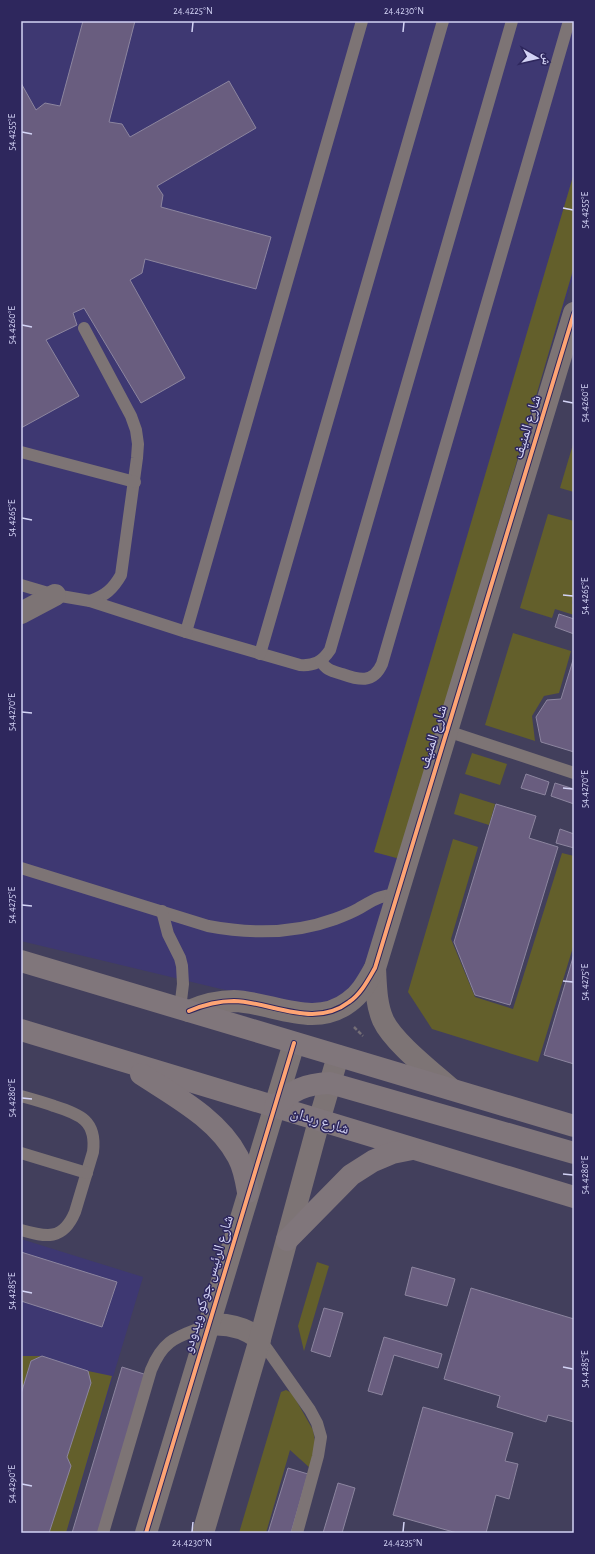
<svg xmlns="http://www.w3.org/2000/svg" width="595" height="1554" font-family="'Alegreya Sans','Noto Naskh Arabic',sans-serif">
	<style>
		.built { fill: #3e3872 }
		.green { fill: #635f2b }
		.building { fill: #695d7f; stroke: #8c859f }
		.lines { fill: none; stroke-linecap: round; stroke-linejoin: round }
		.path { stroke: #746e76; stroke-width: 2.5; stroke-dasharray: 4 2; stroke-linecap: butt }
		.service { stroke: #7d7475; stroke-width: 12 }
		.minor { stroke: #7d7475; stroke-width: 22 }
		.tertiary { stroke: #7d7475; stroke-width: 22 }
		.secondary { stroke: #80767b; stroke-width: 22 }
		.cycleway-casing { stroke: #2e275d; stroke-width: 6 }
		.cycleway { stroke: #fda474; stroke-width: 4 }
		.ticks { fill: none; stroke: #d3d3f5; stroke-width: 1.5 }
		.labels { text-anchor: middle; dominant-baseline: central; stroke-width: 3; stroke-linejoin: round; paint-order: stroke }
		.street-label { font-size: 15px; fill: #d3d3f5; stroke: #2e275d }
		.neatline { fill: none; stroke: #d3d3f5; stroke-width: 1.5 }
		.ticks-label { font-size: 10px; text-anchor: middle; fill: #d3d3f5 }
	</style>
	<rect width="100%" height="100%" fill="#423f5c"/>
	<g class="built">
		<polygon points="21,21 574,21 574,274 510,479 374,940 360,975 347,994 311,1007 221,989 21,941"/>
		<polygon points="21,1239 143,1277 66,1533 21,1533"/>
	</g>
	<g class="green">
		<polygon points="574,173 574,267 400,859 374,852"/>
		<polygon points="574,441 574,492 560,488"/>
		<polygon points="548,514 574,521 574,597 572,603 574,605 574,615 555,609 552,618 520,608"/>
		<polygon points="513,633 571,651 559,693 544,696 532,716 535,741 485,725"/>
		<polygon points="472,753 507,764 500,785 465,774"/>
		<polygon points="460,793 495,804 489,825 454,814"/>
		<polygon points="453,839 478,847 451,939 475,997 513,1009 562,853 574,856 574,944 538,1062 432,1029 408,992"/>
		<polygon points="317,1262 329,1266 304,1351 298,1326"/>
		<polygon points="21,1356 42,1356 31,1361 21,1394"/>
		<polygon points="88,1371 112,1376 66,1533 49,1533 70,1466 67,1457"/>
		<polygon points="286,1390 292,1393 313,1430 316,1447 310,1468 290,1450 266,1533 239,1533 281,1392"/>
	</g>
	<g class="building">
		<polygon points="83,21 135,21 109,122 122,124 130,137 229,81 256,128 157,186 163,195 161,207 271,237 256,289 145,259 142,273 130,280 185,378 141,403 84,308 73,313 77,325 46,340 79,396 21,428 21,83 36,110 45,103 60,106"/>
		<polygon points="559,614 574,619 574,634 555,627"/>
		<polygon points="574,657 574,752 541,742 536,717 547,700 561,699"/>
		<polygon points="526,774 549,782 545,795 521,788"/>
		<polygon points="555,783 574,789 574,804 551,796"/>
		<polygon points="496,804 536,816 529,838 558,847 510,1005 475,995 454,942"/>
		<polygon points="560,829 574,834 574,848 556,843"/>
		<polygon points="574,954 574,1064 544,1055"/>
		<polygon points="21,1252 117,1282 102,1327 21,1301"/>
		<polygon points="412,1267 455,1279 447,1306 405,1295"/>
		<polygon points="471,1288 574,1319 574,1422 548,1415 546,1422 497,1407 500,1396 444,1379"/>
		<polygon points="324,1308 343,1313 330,1357 311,1351"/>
		<polygon points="384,1337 442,1354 438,1368 394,1355 382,1395 368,1391"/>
		<polygon points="42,1356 88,1371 91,1383 67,1457 71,1466 49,1533 21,1533 21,1394 31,1361"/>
		<polygon points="122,1367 147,1375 99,1533 72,1533"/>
		<polygon points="423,1407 513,1433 505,1461 518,1464 509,1499 496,1495 486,1533 457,1533 393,1515"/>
		<polygon points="288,1468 308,1474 291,1533 268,1533"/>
		<polygon points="338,1483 355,1488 342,1533 323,1533"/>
	</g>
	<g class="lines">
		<polyline class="path" points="354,1027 363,1036"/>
		<g class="service">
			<path d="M84,328L131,416L136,430L138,444L137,458L121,575C113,589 105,596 90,601"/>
			<polyline points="21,452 135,482"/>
			<path d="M21,585L55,595L90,601L186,632L300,665C314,666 322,662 330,650L512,21"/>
			<polyline points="186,632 362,21"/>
			<polyline points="260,654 443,21"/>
			<path d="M321,661C326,670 332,671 342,674C359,680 373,684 382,664L569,21"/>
			<polyline points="447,731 574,773"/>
			<path d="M21,868L208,926C250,934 294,934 335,919C343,916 351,913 358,909C372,901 381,894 397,895"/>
			<polyline points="162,911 168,934 180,958 182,966 183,984 180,1009"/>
			<path d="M21,1096C32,1099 43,1102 54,1106C80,1114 97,1121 93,1152L75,1212C63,1241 46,1237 21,1230"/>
			<polyline points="21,1153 87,1173"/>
			<polyline points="260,1339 310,1410 317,1423 321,1437 318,1456 297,1533"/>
			<path d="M103,1533L151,1370C164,1338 178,1337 208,1325"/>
		</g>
		<polyline class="minor" points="21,613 55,595"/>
		<g class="tertiary">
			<path d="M375,968C376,986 376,1004 383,1020C393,1042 432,1072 451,1089"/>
			<path d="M189,1011C203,1005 218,1001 234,1001C272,1002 314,1029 349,1002C361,994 368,980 375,968L574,313"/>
			<path d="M208,1325C228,1323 244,1327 260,1339"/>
			<polyline points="146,1533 294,1043"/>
			<polyline points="203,1533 260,1339 319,1121 338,1056"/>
		</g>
		<g class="secondary">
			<polyline points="21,961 574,1126"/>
			<polyline points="21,1030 574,1197"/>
			<path d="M141,1074C176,1097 218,1119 238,1157C244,1168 246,1180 248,1192"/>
			<path d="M275,1107C292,1090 305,1084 330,1083L574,1153"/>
			<polyline points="287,1240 351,1175 373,1161 392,1153 412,1149"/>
		</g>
		<defs>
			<g id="cycleway">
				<path d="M189,1011C203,1005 218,1001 234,1001C272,1002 314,1029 349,1002C361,994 368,980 375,968L574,313"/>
				<polyline points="146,1533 294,1043"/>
			</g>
		</defs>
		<use href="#cycleway" class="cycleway-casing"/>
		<use href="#cycleway" class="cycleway"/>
	</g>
	<path class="ticks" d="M192,32L193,22M403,32L404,22M22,132L32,134M563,208L573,210M22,325L32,327M563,401L573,403M22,518L32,520M563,595L573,596M22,712L32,713M563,788L573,789M22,905L32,906M563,981L573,982M22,1098L32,1099M563,1174L573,1175M22,1291L32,1293M563,1367L573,1369M22,1484L32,1486M192,1532L193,1522M403,1532L404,1522"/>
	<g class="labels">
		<g class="street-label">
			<text transform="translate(527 427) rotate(-73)">شارع المنيف</text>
			<text transform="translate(433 737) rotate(-73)">شارع المنيف</text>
			<text transform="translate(320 1121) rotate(17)">شارع ربدان</text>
			<text transform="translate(208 1284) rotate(-73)">شارع الرئيس جوكو ويدودو</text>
		</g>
	</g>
	<rect width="595" height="1554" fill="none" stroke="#2e275d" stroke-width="44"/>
	<g transform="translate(537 58) rotate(98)" stroke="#2e275d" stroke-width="3" paint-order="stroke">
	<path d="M0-3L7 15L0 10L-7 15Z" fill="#d3d3f5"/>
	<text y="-6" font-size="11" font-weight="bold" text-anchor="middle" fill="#d3d3f5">ش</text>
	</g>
	<rect x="22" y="22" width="551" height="1510" class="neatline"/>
	<g class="ticks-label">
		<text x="193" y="14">24.4225°N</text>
		<text x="404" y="14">24.4230°N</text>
		<text transform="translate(11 132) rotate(-90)" y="4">54.4255°E</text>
		<text transform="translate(584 210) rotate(-90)" y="4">54.4255°E</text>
		<text transform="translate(11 325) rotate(-90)" y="4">54.4260°E</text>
		<text transform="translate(584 403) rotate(-90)" y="4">54.4260°E</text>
		<text transform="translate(11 518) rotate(-90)" y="4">54.4265°E</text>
		<text transform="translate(584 596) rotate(-90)" y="4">54.4265°E</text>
		<text transform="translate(11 712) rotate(-90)" y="4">54.4270°E</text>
		<text transform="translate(584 789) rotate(-90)" y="4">54.4270°E</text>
		<text transform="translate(11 905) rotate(-90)" y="4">54.4275°E</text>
		<text transform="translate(584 982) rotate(-90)" y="4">54.4275°E</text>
		<text transform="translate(11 1098) rotate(-90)" y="4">54.4280°E</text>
		<text transform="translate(584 1175) rotate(-90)" y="4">54.4280°E</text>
		<text transform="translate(11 1291) rotate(-90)" y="4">54.4285°E</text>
		<text transform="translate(584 1369) rotate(-90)" y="4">54.4285°E</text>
		<text transform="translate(11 1484) rotate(-90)" y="4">54.4290°E</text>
		<text x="192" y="1546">24.4230°N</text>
		<text x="403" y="1546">24.4235°N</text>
	</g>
</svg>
